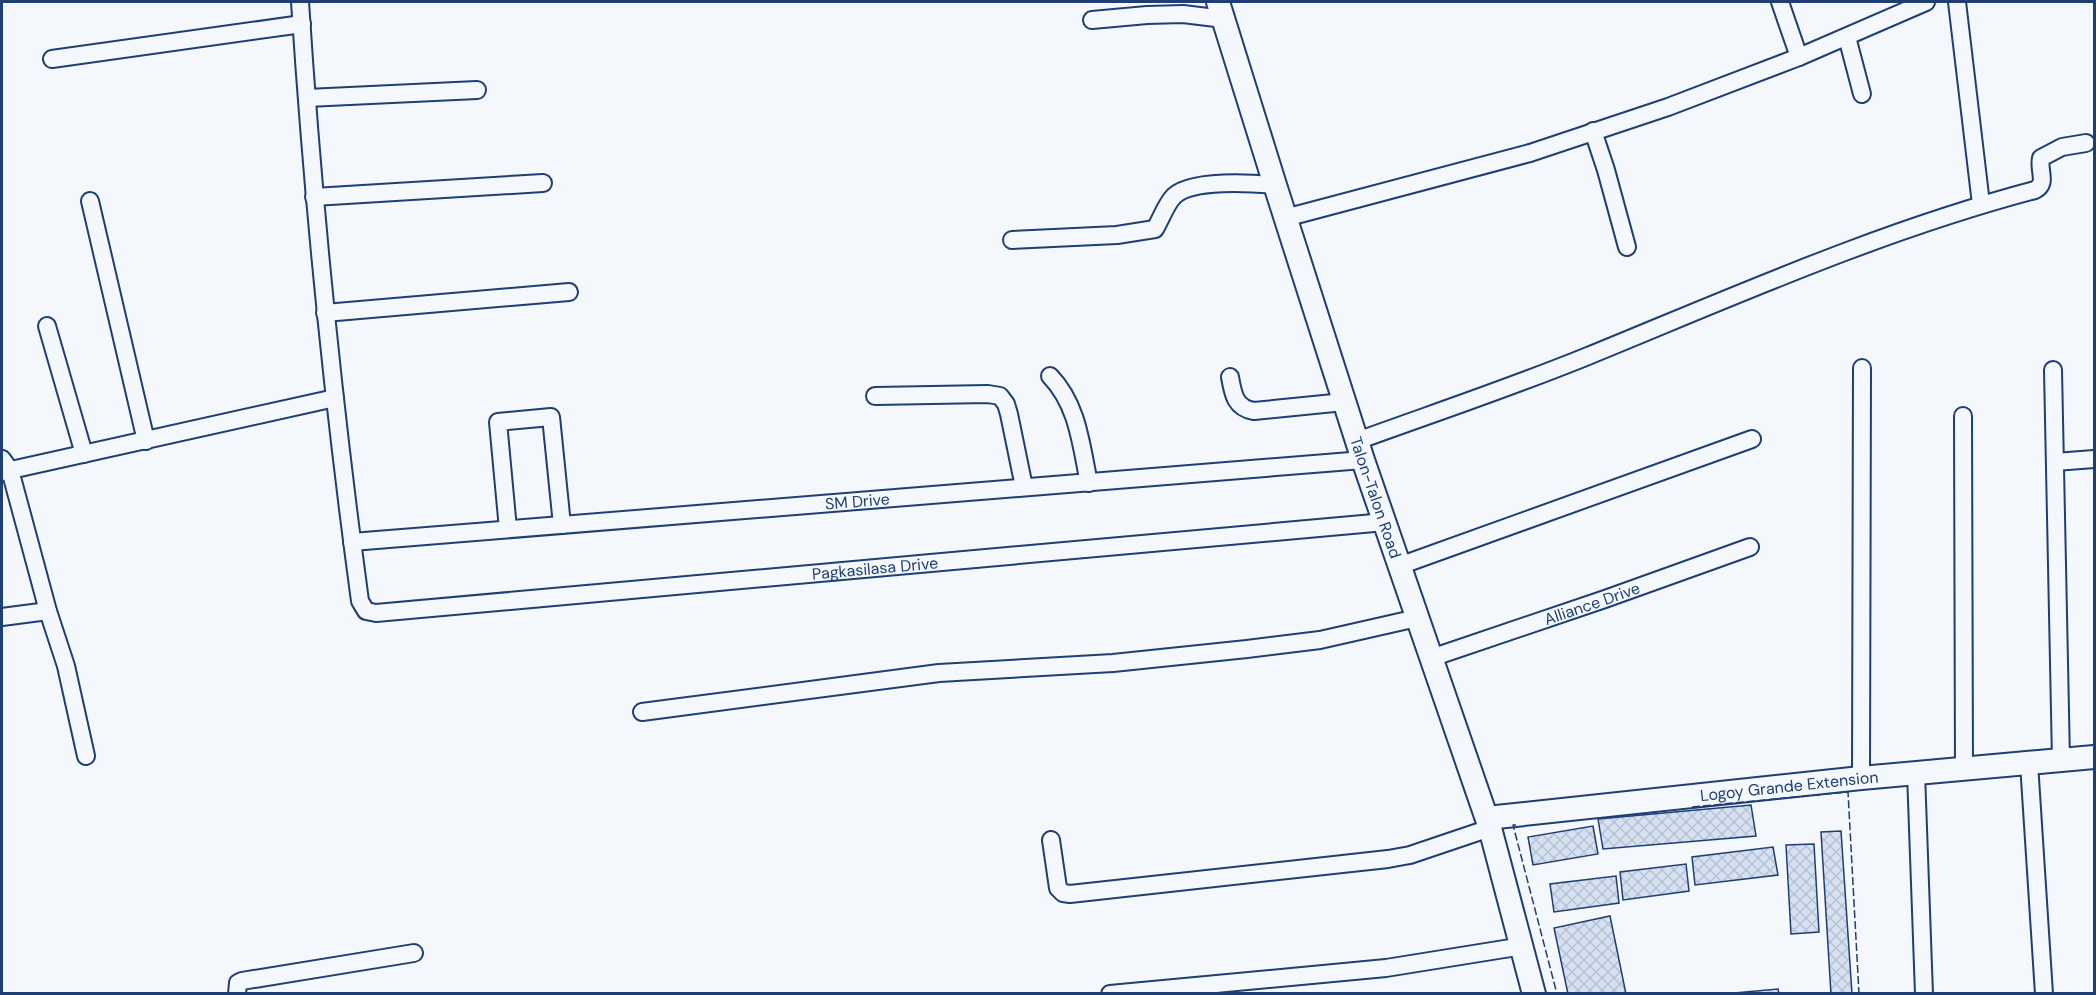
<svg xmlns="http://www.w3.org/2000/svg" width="2096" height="995" font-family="'DM Sans',sans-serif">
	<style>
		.building { fill: url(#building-cross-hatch); stroke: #1d3f73; stroke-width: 1.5 }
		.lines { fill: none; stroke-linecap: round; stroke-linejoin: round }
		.street-casing { stroke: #1d3f73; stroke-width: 20 }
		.secondary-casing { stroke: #1d3f73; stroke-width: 26 }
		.street { stroke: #f4f7fb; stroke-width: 16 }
		.secondary { stroke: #f4f7fb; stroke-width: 22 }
		.fence { stroke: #1d3f73; stroke-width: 1.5; stroke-dasharray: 8 3; stroke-linecap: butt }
		.labels { text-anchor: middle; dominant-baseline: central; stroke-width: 4.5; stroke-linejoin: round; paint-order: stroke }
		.street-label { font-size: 16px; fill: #1d3f73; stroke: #f4f7fb }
	</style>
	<defs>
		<pattern id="building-cross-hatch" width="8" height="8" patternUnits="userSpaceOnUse" patternTransform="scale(1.5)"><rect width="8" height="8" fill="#d5e0f0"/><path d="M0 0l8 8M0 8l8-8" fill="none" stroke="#b6c1d1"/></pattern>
	</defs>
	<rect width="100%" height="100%" fill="#f4f7fb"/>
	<g class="building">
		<polygon points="1751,805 1756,836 1603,849 1598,819"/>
		<polygon points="1593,826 1598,854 1533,865 1528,837"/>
		<polygon points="1841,831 1852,994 1831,994 1821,832"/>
		<polygon points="1814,844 1819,932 1791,934 1786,845"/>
		<polygon points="1773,847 1778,875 1695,885 1692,857"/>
		<polygon points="1686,864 1689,891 1623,900 1620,872"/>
		<polygon points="1616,876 1619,903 1554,912 1550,884"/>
		<polygon points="1610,916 1626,994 1568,994 1554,928"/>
		<polygon points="1778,989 1779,994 1723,994"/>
	</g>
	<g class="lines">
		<defs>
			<g id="street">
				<path id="s1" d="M300,2C313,202 333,402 360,601L366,611L376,613L1385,522"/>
				<polyline points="1780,2 1799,57"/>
				<polyline points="1957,2 1981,204"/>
				<polyline points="1092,20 1147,15 1183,14 1224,19"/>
				<polyline points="1847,37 1862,94"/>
				<polyline points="52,59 302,24"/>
				<polyline points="307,98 477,90"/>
				<polyline points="1593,131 1606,170 1627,247"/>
				<polyline points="314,197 543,183"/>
				<polyline points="90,201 146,441"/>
				<polyline points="1285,218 1530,153 1668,107 1799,57 1926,2"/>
				<path d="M1012,240L1117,235L1155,229C1161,219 1166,204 1174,196C1192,179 1251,183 1275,185"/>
				<polyline points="325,313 569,292"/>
				<polyline points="47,326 84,454"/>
				<polyline points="2053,370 2061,760"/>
				<path d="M1050,376C1078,405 1081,445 1089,483"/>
				<path d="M1230,377C1233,394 1235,408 1254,411L1344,402"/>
				<polyline points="875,396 988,394 1000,396 1006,404 1009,414 1024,487"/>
				<polyline points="1963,416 1964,769"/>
				<path d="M1357,441C1434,413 1512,387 1588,356C1735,296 1880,231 2035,190C2048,183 2038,171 2041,158L2062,147L2086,143"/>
				<polyline points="2,459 10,470 48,611 66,666 86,756"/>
				<polyline points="2055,462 2094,459"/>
				<polyline points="2,472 335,398"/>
				<polyline points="508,529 498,422 551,417 562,525"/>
				<path id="s2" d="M352,542L1363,460"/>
				<polyline points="1399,566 1752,439"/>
				<polyline points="2,617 48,611"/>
				<path id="s3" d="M1431,658L1605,599L1750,547"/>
				<polyline points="642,712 939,673 1113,663 1247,649 1320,640 1417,618"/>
				<polyline points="2029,763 2044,994"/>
				<polyline points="1916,773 1924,994"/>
				<polyline points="1861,778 1862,368"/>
				<polyline points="1051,840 1058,888 1063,893 1070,894 1388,859 1410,855 1490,828"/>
				<polyline points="237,994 238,983 242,981 414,953"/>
				<polyline points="1110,994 1386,968 1523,946"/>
			</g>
			<g id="secondary">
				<path id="s4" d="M1218,2L1275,185L1363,460L1490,828L1534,994"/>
				<path id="s5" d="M1487,818L1861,778L2094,757"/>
			</g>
		</defs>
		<use href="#street" class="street-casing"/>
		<use href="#secondary" class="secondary-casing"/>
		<use href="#street" class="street"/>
		<use href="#secondary" class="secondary"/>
		<g class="fence">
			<polyline points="1692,807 1848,792 1859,994"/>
			<polyline points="1516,825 1513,825 1557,994"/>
		</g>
	</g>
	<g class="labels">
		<g class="street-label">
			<text stroke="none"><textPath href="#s4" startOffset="520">Talon-Talon Road</textPath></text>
			<text stroke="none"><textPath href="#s2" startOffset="507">SM Drive</textPath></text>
			<text stroke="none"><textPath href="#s1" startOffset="1125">Pagkasilasa Drive</textPath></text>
			<text stroke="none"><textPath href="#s3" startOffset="170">Alliance Drive</textPath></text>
			<text stroke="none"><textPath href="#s5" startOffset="304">Logoy Grande Extension</textPath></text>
		</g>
	</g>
	<rect width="2096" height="995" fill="none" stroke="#1d3f73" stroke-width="6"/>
</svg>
